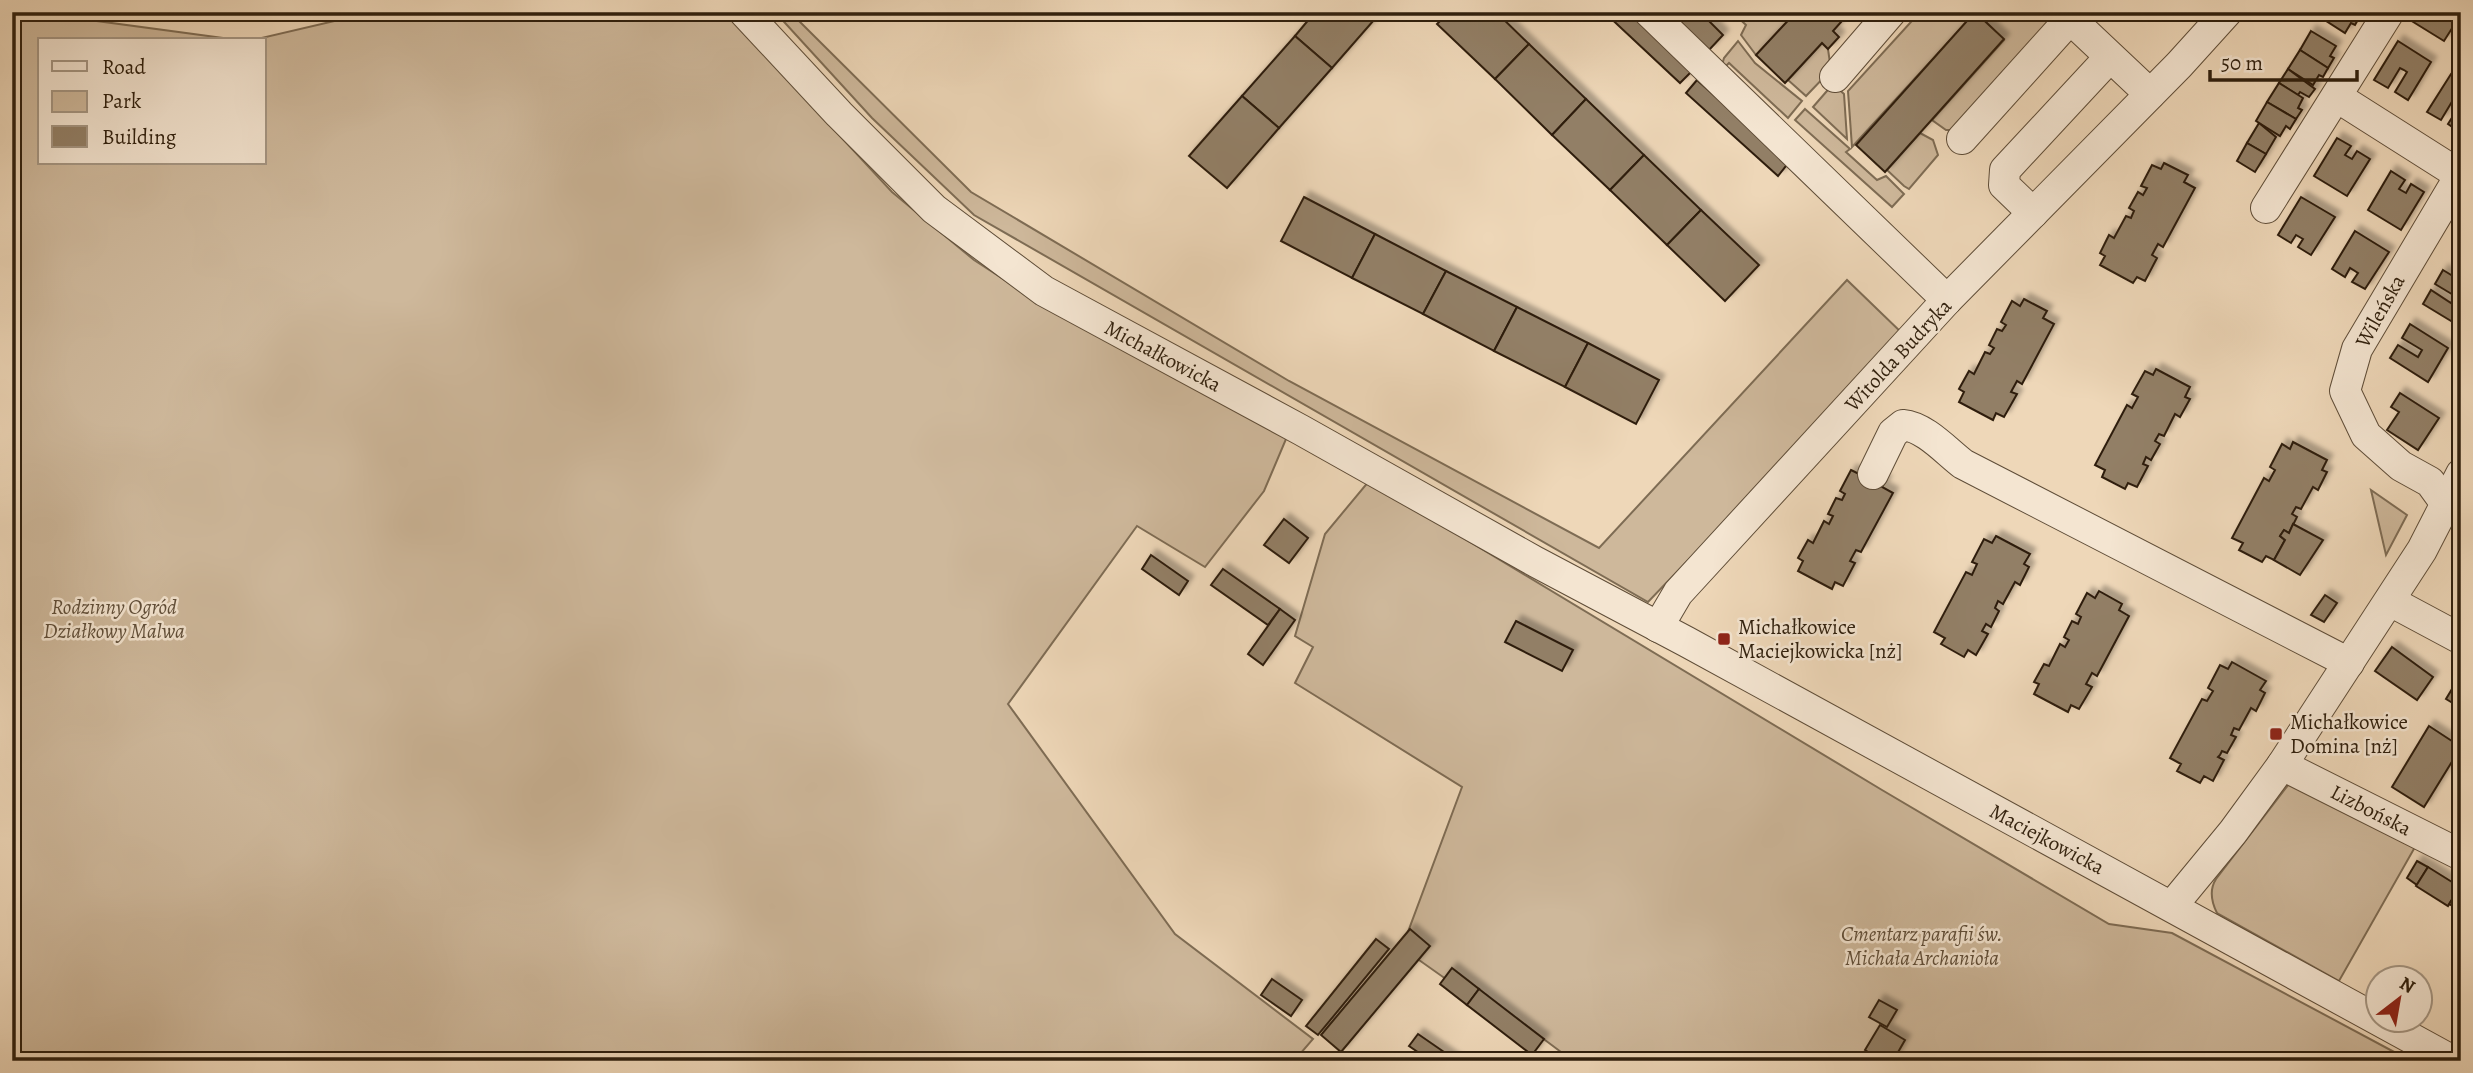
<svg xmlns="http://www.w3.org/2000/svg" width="2473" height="1073" font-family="Alegreya,serif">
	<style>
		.green { fill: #ceb89b; stroke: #7e6c54; stroke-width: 2 }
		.building { fill: #927f66; stroke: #2f1f0d; stroke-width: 2; filter: url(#shadow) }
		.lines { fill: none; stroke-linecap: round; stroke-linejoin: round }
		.minor-casing { stroke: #5f4d38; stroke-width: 32 }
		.minor { stroke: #f4e5d1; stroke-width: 30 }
		.poi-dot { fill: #8f2418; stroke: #f4e5d1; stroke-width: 2.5 }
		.labels { text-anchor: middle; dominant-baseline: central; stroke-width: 5; stroke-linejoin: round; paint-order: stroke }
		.street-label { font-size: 21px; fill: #2f1f0d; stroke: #f4e5d1 }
		.park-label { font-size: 21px; font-style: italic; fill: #5f4d38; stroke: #f4e5d1 }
		.poi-label { font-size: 21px; fill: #2f1f0d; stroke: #f4e5d1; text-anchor: start }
	</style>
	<defs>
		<filter id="shadow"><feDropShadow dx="5.5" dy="-5.5" stdDeviation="2" flood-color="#0004"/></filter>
	</defs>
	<rect width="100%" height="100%" fill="#eed7b8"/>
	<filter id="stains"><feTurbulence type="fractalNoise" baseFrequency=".00286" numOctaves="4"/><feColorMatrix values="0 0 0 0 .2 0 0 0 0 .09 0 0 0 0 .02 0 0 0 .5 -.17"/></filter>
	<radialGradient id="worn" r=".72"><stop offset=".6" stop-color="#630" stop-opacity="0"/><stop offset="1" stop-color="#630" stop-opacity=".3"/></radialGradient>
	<g class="green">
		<polygon points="12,12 92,12 97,21 238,40 40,40 40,163 264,163 264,40 253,40 373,12 725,12 892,192 974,260 1060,316 1289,432 1264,491 1205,567 1137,526 1008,704 1175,934 1313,1039 1294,1061 12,1061"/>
		<polygon points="775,12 790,12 971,192 1289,381 1599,548 1847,280 1904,335 1648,602 974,215 872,118"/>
		<polygon points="1732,12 1796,12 1756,55 1741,35 1746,25"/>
		<polygon points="1920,12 2052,12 2057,18 1959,130 1946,130 1932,120 2004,40 1976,12 1852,147 1848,91"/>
		<polygon points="1738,41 1755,63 1802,101 1788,118 1729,63 1720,72 1724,58"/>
		<polygon points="1822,43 1828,49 1831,70 1806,96 1788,80"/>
		<polygon points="1833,84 1844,94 1847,139 1813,107"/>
		<polygon points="1805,109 1850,149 1846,152 1877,180 1886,176 1904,194 1892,207 1795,120"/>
		<polygon points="1920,133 1933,140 1938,155 1909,189 1904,186 1887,170"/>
		<polygon points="1369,481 1882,790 2109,924 2172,933 2411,1061 1573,1061 1545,1040 1484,1006 1402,948 1462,787 1295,683 1313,647 1295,636 1325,534"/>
		<polygon points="2371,490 2407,515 2386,555"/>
		<path d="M2295,776L2419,840L2339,981L2217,913C2211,901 2209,890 2216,879Z"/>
	</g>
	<g class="building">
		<polygon points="1315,12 1381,12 1332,68 1295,36"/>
		<polygon points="1449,12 1496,12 1529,44 1495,79 1437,24"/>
		<polygon points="1604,12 1632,12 1693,70 1680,83"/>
		<polygon points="1670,12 1700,12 1723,35 1709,50"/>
		<polygon points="1796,12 1850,12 1833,31 1839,37 1828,49 1822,43 1785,83 1756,55"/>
		<polygon points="1975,12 2004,39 1885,172 1856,145"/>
		<polygon points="2321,12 2354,12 2360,16 2355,25 2351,23 2345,33 2320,17"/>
		<polygon points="2415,12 2461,12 2461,14 2444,41 2410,20"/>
		<polygon points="2311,31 2336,46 2330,56 2334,58 2328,68 2300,50"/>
		<polygon points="1295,36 1332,68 1279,128 1242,96"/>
		<polygon points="2398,41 2431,62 2408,100 2395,92 2407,72 2404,70 2400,68 2388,88 2374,80"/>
		<polygon points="1529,44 1586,99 1552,135 1495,79"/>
		<polygon points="2300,50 2328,68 2323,77 2319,75 2313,85 2288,69"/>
		<polygon points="2288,69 2315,89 2309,97 2300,92 2298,95 2279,83"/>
		<polygon points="2451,74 2461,80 2461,133 2448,124 2460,105 2453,100 2441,120 2427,112"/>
		<polygon points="1697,80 1789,162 1778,176 1686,93"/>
		<polygon points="2279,83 2303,98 2298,108 2302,110 2296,119 2267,102"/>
		<polygon points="1242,96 1279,128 1227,188 1189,156"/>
		<polygon points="1586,99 1644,155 1610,190 1552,135"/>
		<polygon points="2267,102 2296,119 2290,129 2286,126 2280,136 2256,121"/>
		<polygon points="2259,123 2276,137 2266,154 2247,143"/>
		<polygon points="2337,138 2351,146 2345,155 2352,159 2357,151 2370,159 2347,196 2314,176"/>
		<polygon points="2247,143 2266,154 2255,172 2237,161"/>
		<polygon points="1644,155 1701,210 1667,245 1610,190"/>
		<polygon points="2164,163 2188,175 2184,182 2195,188 2163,247 2158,244 2152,255 2157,258 2145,281 2137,277 2133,283 2100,265 2105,256 2100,253 2109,235 2114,238 2126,216 2131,218 2134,211 2129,208 2138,192 2143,195 2147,188 2141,186 2152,165 2161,169"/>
		<polygon points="2391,171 2405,180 2399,189 2406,193 2411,184 2424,192 2401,230 2368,210"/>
		<polygon points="1304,197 1375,234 1352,278 1281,241"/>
		<polygon points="2301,197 2335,217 2311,255 2298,247 2303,239 2296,235 2291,243 2278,235"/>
		<polygon points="1701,210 1759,265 1725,301 1667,245"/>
		<polygon points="2355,231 2389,252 2365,289 2352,282 2358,273 2350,268 2345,277 2332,269"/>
		<polygon points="1375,234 1446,271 1423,314 1352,278"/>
		<polygon points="2443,270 2461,281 2461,327 2423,304 2431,290 2451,303 2455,296 2435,284"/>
		<polygon points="1446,271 1517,307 1494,351 1423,314"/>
		<polygon points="2024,299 2047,311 2043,318 2054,324 2022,384 2017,381 2011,392 2017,394 2004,417 1996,413 1993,420 1959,402 1964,392 1959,389 1969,371 1974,374 1985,352 1990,354 1994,348 1989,345 1997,329 2002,331 2006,325 2001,322 2012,301 2020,306"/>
		<polygon points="1517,307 1588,343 1565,387 1494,351"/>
		<polygon points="2410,324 2448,348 2428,382 2390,358 2398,345 2418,357 2422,350 2402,338"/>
		<polygon points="1588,343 1659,380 1636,424 1565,387"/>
		<polygon points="2156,369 2190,387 2185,397 2190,399 2180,417 2175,414 2164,436 2159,434 2155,441 2160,444 2151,460 2146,457 2143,464 2148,466 2137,487 2128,483 2125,489 2102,477 2105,470 2095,465 2127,405 2132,408 2138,397 2132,394 2145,371 2153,375"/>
		<polygon points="2400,393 2439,418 2418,450 2387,430 2399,412 2391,407"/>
		<polygon points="2293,442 2327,460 2322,470 2327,472 2318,490 2313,487 2301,509 2296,507 2292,514 2297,517 2289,533 2284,530 2280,536 2285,540 2274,560 2266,556 2262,562 2239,550 2243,543 2232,538 2264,478 2269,481 2275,470 2270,467 2282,444 2290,449"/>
		<polygon points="1851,470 1859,474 1886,481 1882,487 1893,493 1861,552 1856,550 1850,561 1855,563 1843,586 1835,582 1832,589 1798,571 1803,561 1798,558 1808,540 1813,543 1824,521 1829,524 1833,516 1828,514 1836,498 1842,500 1845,494 1840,491"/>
		<polygon points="1284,519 1308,538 1289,563 1264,545"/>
		<polygon points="2293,524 2323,540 2300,575 2274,560 2285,540 2280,536 2284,530 2289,533"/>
		<polygon points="1996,536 2030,554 2024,564 2029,567 2020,585 2015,582 2003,604 1998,601 1995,608 1999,611 1991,627 1986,624 1982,631 1988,634 1976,655 1968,650 1964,657 1941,644 1945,638 1934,632 1966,572 1972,575 1977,564 1972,562 1984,539 1992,543"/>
		<polygon points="1151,555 1188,581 1179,595 1142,569"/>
		<polygon points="1223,569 1280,609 1268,625 1211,585"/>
		<polygon points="2099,591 2122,604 2119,610 2129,616 2097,676 2092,673 2086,684 2092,687 2079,709 2071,705 2068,712 2034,694 2039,684 2034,682 2044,664 2049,666 2060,644 2065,647 2069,640 2064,637 2072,621 2078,624 2081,617 2076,614 2087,593 2095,598"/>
		<polygon points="2325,595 2337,603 2324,622 2311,615"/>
		<polygon points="1280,609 1295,620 1263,665 1248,654"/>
		<polygon points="1516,621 1573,650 1562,671 1505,642"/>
		<polygon points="2392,647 2433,677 2417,700 2375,671"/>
		<polygon points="2232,662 2266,681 2260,690 2265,693 2256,711 2251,708 2239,730 2234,728 2231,735 2236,737 2227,753 2222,751 2220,755 2218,757 2224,760 2213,781 2204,776 2200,783 2177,771 2181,764 2170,758 2202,699 2207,701 2213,691 2208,688 2220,665 2228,669"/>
		<polygon points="2461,674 2461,708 2446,699"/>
		<polygon points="2429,726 2461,747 2424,807 2392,787"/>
		<polygon points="2461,807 2461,830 2457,827 2461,815 2457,812"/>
		<polygon points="2417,861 2428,867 2417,885 2407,878"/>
		<polygon points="2428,867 2460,887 2448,906 2416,886"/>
		<polygon points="2460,887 2461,887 2461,910 2449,904"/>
		<polygon points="1410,929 1430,946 1341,1052 1321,1035"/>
		<polygon points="1376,939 1389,949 1318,1035 1306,1026"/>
		<polygon points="1452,968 1479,989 1467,1005 1440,984"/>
		<polygon points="1272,979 1302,1000 1291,1016 1261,995"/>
		<polygon points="1479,989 1544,1039 1532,1055 1467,1005"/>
		<polygon points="1879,1000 1897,1010 1887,1027 1869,1017"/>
		<polygon points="1880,1025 1905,1040 1893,1061 1882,1061 1865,1050"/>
		<polygon points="1418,1034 1457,1061 1431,1061 1409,1046"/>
	</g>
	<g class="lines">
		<defs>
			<g id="minor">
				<polyline points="744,12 839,114 934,209 1044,291 1301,430 1536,562 1687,642 2453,1061"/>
				<polyline points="1649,12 1947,300"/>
				<polyline points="2063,12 2150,94"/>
				<polyline points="1835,77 1891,12"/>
				<polyline points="2337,97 2460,175"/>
				<polyline points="1962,139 2070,19"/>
				<polyline points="2266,208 2389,12"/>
				<polyline points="2033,213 2004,185 2005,170 2110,57"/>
				<path d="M1873,474L1893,433L1903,425C1925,427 1946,451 1963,464L2349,663"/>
				<polyline points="2446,504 2430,482 2401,466 2366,435 2345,391 2357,349 2461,174"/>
				<polyline points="2390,601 2461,639"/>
				<polyline points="1658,627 1678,593 1947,300 2179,65 2227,12"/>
				<polyline points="2282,765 2461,855"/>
				<polyline points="2172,906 2233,832 2282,765 2422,550 2461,474"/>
			</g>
		</defs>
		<use href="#minor" class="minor-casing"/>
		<use href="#minor" class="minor"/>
	</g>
	<g class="poi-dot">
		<rect x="1717" y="632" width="14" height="14" rx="3.5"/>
		<rect x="2269" y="727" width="14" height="14" rx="3.5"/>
	</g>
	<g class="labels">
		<g class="street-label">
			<text transform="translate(2380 311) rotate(-61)">Wileńska</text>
			<text transform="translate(1898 355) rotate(-47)">Witolda Budryka</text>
			<text transform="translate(1163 356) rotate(28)">Michałkowicka</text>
			<text transform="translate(2371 810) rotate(27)">Lizbońska</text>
			<text transform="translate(2047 839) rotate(28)">Maciejkowicka</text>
		</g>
		<g class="park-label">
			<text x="114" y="607">Rodzinny Ogród<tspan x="114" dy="24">Działkowy Malwa</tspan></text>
			<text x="1922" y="934">Cmentarz parafii św.<tspan x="1922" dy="24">Michała Archanioła</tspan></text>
		</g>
		<g class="poi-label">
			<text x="1738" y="627">Michałkowice<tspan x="1738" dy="24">Maciejkowicka [nż]</tspan></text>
			<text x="2290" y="722">Michałkowice<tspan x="2290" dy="24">Domina [nż]</tspan></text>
		</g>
	</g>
	<rect width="2473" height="1073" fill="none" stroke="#eed7b8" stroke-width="42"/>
	<rect x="14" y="14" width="2445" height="1045" fill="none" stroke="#2f1f0d" stroke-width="3.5"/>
	<rect x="21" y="21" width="2431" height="1031" fill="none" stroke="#2f1f0d" stroke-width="2"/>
	<rect x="38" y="38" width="228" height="126" fill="#f4e5d1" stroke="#a59683" stroke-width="2"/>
	<rect x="52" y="61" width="35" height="10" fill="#f4e5d1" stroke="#a59683" stroke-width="2"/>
	<text x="102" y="74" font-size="21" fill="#2f1f0d">Road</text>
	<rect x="52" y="91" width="35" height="21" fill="#ceb89b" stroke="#a59683" stroke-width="2"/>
	<text x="102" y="108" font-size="21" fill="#2f1f0d">Park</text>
	<rect x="52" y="126" width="35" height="21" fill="#927f66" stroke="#a59683" stroke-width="2"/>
	<text x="102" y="144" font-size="21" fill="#2f1f0d">Building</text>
	<g transform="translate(2399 999) rotate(31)"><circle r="33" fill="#f4e5d1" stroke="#a59683" stroke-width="2"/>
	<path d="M0-5L12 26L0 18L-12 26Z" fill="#8f2418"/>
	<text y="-10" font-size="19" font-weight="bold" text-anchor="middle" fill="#2f1f0d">N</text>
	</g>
	<path d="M2210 70v10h147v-10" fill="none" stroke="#2f1f0d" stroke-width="3.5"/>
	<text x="2221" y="70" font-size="21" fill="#2f1f0d" stroke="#f4e5d1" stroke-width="5" paint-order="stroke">50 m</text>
	<rect width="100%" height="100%" filter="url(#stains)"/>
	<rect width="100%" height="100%" fill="url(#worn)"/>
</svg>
